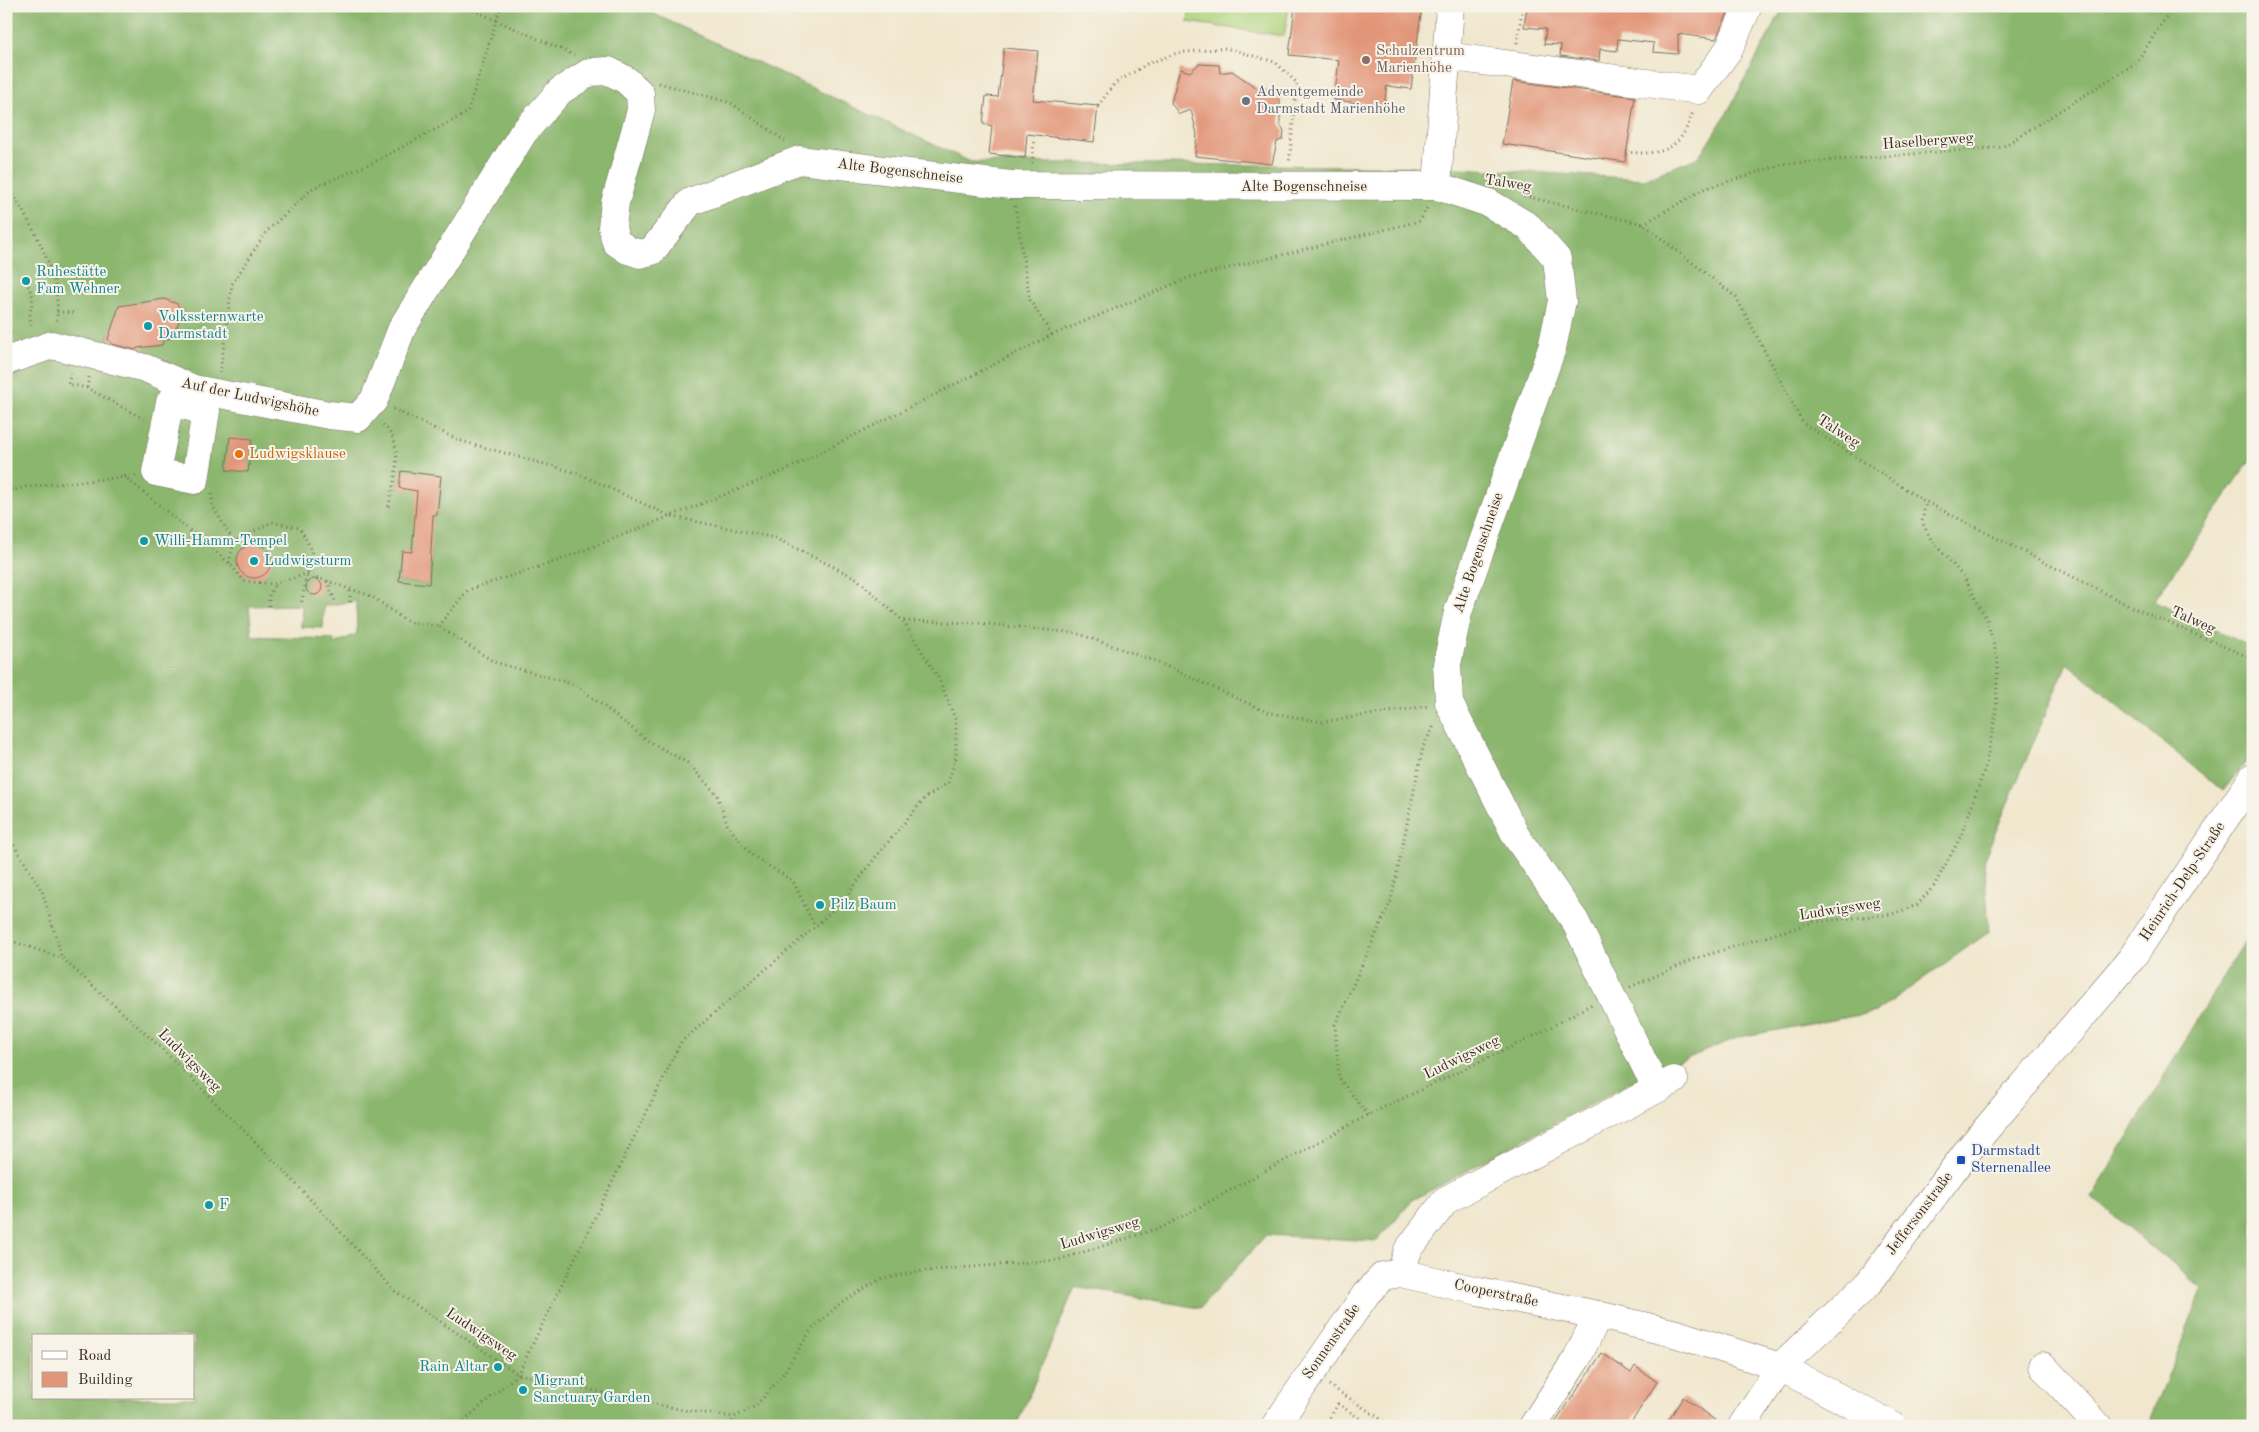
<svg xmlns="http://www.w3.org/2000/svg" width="2259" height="1432" font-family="'Old Standard TT',serif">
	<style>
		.green { fill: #aed47e; stroke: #747f4e }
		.forest { fill: #8ab66d; stroke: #627046; fill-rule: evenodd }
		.building { fill: #e29679 }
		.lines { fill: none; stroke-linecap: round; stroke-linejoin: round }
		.minor-casing { stroke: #7a6c5c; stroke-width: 29 }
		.path { stroke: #7a6c5c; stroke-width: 3; stroke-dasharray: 1 4; stroke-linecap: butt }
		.minor { stroke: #fff; stroke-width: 28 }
		.education-dot { fill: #8d6e63; stroke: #f7f3e8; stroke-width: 2 }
		.worship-dot { fill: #6b7280; stroke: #f7f3e8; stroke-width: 2 }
		.culture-dot { fill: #0f9aa8; stroke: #f7f3e8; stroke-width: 2 }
		.food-dot { fill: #e8710a; stroke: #f7f3e8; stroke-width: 2 }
		.transit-dot { fill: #1a4fb4; stroke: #f7f3e8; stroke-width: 2 }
		.labels { text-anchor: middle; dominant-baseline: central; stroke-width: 4; stroke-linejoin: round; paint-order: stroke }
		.education-label { font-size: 15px; fill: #785e54; stroke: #f7f3e8; text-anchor: start }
		.worship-label { font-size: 15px; fill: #5b616d; stroke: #f7f3e8; text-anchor: start }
		.street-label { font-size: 15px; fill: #3b2a1e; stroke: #f7f3e8 }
		.culture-label { font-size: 15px; fill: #0d838f; stroke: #f7f3e8; text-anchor: start }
		.food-label { font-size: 15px; fill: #c56008; stroke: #f7f3e8; text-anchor: start }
		.transit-label { font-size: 15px; fill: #164399; stroke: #f7f3e8; text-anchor: start }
	</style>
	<rect width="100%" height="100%" fill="#f7f3e8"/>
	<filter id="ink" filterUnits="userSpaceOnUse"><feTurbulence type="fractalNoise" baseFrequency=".02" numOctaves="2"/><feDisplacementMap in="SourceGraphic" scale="10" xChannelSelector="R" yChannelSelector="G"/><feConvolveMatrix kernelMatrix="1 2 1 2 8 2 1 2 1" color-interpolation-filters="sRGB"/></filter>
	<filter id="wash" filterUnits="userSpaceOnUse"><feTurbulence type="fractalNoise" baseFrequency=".0096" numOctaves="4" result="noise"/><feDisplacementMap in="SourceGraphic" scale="20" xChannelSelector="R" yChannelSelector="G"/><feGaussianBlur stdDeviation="1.12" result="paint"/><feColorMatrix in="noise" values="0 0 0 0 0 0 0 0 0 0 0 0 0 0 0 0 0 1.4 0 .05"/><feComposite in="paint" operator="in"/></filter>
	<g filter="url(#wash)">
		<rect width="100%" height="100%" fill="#f0e7ce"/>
		<polygon class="green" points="1190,6 1289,6 1284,36 1188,22"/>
		<g class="forest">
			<path d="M6,6H637L971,162L1442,167L1644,179L1699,157L1727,113L1784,6H2253V456L2154,601L2253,648V753L2223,791L2067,663L1984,859L1989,932L1876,1012L1739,1037L1635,1080L1411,1201L1377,1241L1266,1235L1200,1308L1075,1287L1016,1426H6ZM164,299L177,304L183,312L180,320L173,323L161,345L152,346L138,342L136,350L128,352L121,344L114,345L108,339L110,331L119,330L134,312L138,303L146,302L152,309L156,300ZM401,471L441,477L437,514L433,515L428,553L432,554L429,584L399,581L402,551L414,552L427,492L399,488ZM356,601L357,634L333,644L334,639L252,636L249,606L302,605L301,627L323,628L324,606ZM34,1336H194V1398H34Z"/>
			<polygon points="2253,927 2253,1426 2148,1426 2203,1289 2092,1197"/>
		</g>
		<g id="blocks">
			<g class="building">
				<polygon points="1295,6 1422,6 1411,89 1387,86 1384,106 1334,100 1339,60 1289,55"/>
				<polygon points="1527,6 1731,6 1716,39 1678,34 1678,54 1653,52 1654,43 1618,39 1617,51 1600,49 1599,61 1560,56 1561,45 1544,44 1546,29 1524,27"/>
				<polygon points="1004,48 1038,51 1033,100 1098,106 1094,142 1027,134 1025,158 989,154 992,126 983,124 986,96 998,97"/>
				<polygon points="1199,64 1219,65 1220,73 1232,71 1260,90 1280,92 1280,124 1284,131 1283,139 1277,142 1272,164 1195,156 1197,134 1191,110 1179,114 1171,103 1180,69 1190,72"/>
				<polygon points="1513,81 1635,97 1625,162 1502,144"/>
				<polygon points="164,299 177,304 183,312 172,338 164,339 162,345 137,348 136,350 112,344 108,339 119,306"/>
				<polygon points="230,437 252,439 248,472 226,470"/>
				<polygon points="401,471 441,476 437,515 433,515 429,584 399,581 402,551 412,552 417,491 399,488"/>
				<circle cx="254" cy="561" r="17"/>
				<circle cx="314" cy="587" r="8"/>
				<polygon points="1602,1353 1631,1373 1635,1366 1657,1382 1629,1426 1553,1426"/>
				<polygon points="1683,1397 1723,1426 1665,1426"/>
			</g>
		</g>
	</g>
	<g filter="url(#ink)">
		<use href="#blocks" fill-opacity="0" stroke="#7a6c5c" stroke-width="1"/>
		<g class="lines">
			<defs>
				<g id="minor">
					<polyline points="1445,56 1699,90 1729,49 1748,6"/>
					<polyline points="1437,186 1450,6"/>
					<polyline points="6,361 52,345 145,368 194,389 329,415 358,418 374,400 402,328 523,133 560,91 590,72 609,71 626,80 640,93 641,110 615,203 612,227 616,242 628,250 640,254 652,251 690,202 799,160 1011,185 1437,186 1489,203 1529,227 1557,259 1562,301 1552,348 1458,612 1447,664 1449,703 1516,836 1575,921 1656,1088"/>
					<polygon points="170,402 206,411 195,480 156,472"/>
					<polyline points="1401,1273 1408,1250 1446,1200 1674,1080"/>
					<polyline points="2043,1366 2098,1426"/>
					<polyline points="1275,1426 1366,1294 1383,1276 1401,1273 1478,1291 1598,1315 1677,1334 1780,1367 1893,1426"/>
					<polyline points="1533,1426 1577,1358 1598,1315"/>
					<polyline points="1742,1426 1780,1367 1868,1284 1965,1154 2131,959 2253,777"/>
				</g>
			</defs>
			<use href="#minor" class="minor-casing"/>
			<g class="path">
				<polyline points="464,6 574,55"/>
				<polyline points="1517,43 1523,6"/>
				<polyline points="659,83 731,103 785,141"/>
				<polyline points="1098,106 1114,84 1147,64 1177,53 1226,48 1275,62 1297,83 1289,164"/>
				<path d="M1626,152C1664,156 1682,149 1693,111"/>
				<polyline points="1032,163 1034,140"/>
				<path d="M11,190C33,230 64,276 56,323"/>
				<polyline points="1524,196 1643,224 1736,297 1803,423 1926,502 2136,609 2253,659"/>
				<polyline points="1015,206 1030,300 1052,335"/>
				<polyline points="1643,224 1704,189 1784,164 2002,147 2136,63 2173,6"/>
				<polyline points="26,281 33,297 30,313 31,328"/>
				<polyline points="57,312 76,313"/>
				<polyline points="6,329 14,334"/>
				<polyline points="71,373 68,384 87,388"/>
				<polyline points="220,373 232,284 267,231 313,188 374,162 467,113 501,6"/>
				<polyline points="89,377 87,388 144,419"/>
				<polyline points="393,409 461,441 577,473 670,516 775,538 856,578 903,621 939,679 956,721 956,758 948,783 925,798 875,858 846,897 815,927 681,1042 518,1374 458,1426"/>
				<path d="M383,425C407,445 393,483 388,509"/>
				<polyline points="124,476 229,563 244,581 275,584 306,574 371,596 408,622 438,626 494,662 576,685 650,742 688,763 717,795 728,826 753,856 793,881 815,927"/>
				<polyline points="6,492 26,487 136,476"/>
				<polyline points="212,494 212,505 234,542"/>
				<polyline points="229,563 234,542 272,522 300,528 312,551 301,605"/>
				<polyline points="327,581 336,603"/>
				<polyline points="350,602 350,589"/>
				<polyline points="269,606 269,595 275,584"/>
				<polyline points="904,621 978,623 1076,633 1155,661 1267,712 1321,722 1429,706"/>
				<polyline points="438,626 468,590 557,561 784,471 1052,335 1188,278 1420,221 1427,208"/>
				<polyline points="6,832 42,891 62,958"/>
				<polyline points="6,939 62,958 157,1044 286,1173 395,1291 518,1374 683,1410 734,1417 756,1406 781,1377 811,1330 843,1301 882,1278 923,1271 1058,1260 1163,1227 1368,1115 1536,1035 1592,1004"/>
				<polyline points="1630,987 1697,958 1814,922 1892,914 1917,905 1934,886 1961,836 1986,765 1996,712 1998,660 1987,620 1964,577 1932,541 1922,522 1926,502"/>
				<polyline points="1368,1115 1339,1078 1335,1025 1391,901 1423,747 1435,724"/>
				<polyline points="1329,1385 1391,1426"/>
				<polyline points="730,1426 734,1417"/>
				<polyline points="1325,1426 1338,1404 1371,1426"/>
			</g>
			<use href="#minor" class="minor"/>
		</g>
	</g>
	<circle class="education-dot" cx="1366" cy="60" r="5"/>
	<circle class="worship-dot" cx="1246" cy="101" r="5"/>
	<g class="culture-dot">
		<circle cx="26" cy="281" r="5"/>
		<circle cx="148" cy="326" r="5"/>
		<circle cx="144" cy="541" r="5"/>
		<circle cx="254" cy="561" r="5"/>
		<circle cx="820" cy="905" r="5"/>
		<circle cx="209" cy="1205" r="5"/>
		<circle cx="498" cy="1367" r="5"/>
		<circle cx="523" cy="1390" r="5"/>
	</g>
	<circle class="food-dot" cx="239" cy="454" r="5"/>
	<rect class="transit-dot" x="1956" y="1155" width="10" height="10" rx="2.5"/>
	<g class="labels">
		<g class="education-label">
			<text x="1376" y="51">Schulzentrum<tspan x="1376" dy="17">Marienhöhe</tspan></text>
		</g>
		<g class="worship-label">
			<text x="1256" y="92">Adventgemeinde<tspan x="1256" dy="17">Darmstadt Marienhöhe</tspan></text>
		</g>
		<g class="street-label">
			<text transform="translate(1928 142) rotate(-4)">Haselbergweg</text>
			<text transform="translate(900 172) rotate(7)">Alte Bogenschneise</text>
			<text transform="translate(1508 184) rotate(9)">Talweg</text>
			<text x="1304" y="187">Alte Bogenschneise</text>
			<text transform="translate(250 398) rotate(12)">Auf der Ludwigshöhe</text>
			<text transform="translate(1838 432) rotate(33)">Talweg</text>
			<text transform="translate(1479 553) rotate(-71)">Alte Bogenschneise</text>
			<text transform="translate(2193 621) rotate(24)">Talweg</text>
			<text transform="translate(2183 882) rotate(-56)">Heinrich-Delp-Straße</text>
			<text transform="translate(1840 910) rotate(-9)">Ludwigsweg</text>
			<text transform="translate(1462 1058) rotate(-26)">Ludwigsweg</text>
			<text transform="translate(189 1061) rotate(45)">Ludwigsweg</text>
			<text transform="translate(1920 1214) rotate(-53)">Jeffersonstraße</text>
			<text transform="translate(1100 1234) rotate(-17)">Ludwigsweg</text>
			<text transform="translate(1496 1294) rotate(12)">Cooperstraße</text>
			<text transform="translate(481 1335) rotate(34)">Ludwigsweg</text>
			<text transform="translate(1332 1342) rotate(-55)">Sonnenstraße</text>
		</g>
		<g class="culture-label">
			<text x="36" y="272">Ruhestätte<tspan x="36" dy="17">Fam Wehner</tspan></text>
			<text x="158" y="317">Volkssternwarte<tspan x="158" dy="17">Darmstadt</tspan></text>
			<text x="154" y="541">Willi-Hamm-Tempel</text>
			<text x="264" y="561">Ludwigsturm</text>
			<text x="830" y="905">Pilz Baum</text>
			<text x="219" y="1205">F</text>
			<text x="488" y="1367" text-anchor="end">Rain Altar</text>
			<text x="533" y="1381">Migrant<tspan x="533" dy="17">Sanctuary Garden</tspan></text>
		</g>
		<g class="food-label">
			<text x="249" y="454">Ludwigsklause</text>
		</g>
		<g class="transit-label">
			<text x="1971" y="1151">Darmstadt<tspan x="1971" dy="17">Sternenallee</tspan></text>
		</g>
	</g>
	<rect width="2259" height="1432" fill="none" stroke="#f7f3e8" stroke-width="25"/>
	<rect x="32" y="1334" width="162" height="65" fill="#f7f3e8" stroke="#aca397"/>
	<rect x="42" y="1351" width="25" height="8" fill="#ffffff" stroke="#aca397"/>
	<text x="78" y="1360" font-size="15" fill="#3b2a1e">Road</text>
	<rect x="42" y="1372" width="25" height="15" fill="#e29679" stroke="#aca397"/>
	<text x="78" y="1384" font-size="15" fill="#3b2a1e">Building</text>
</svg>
